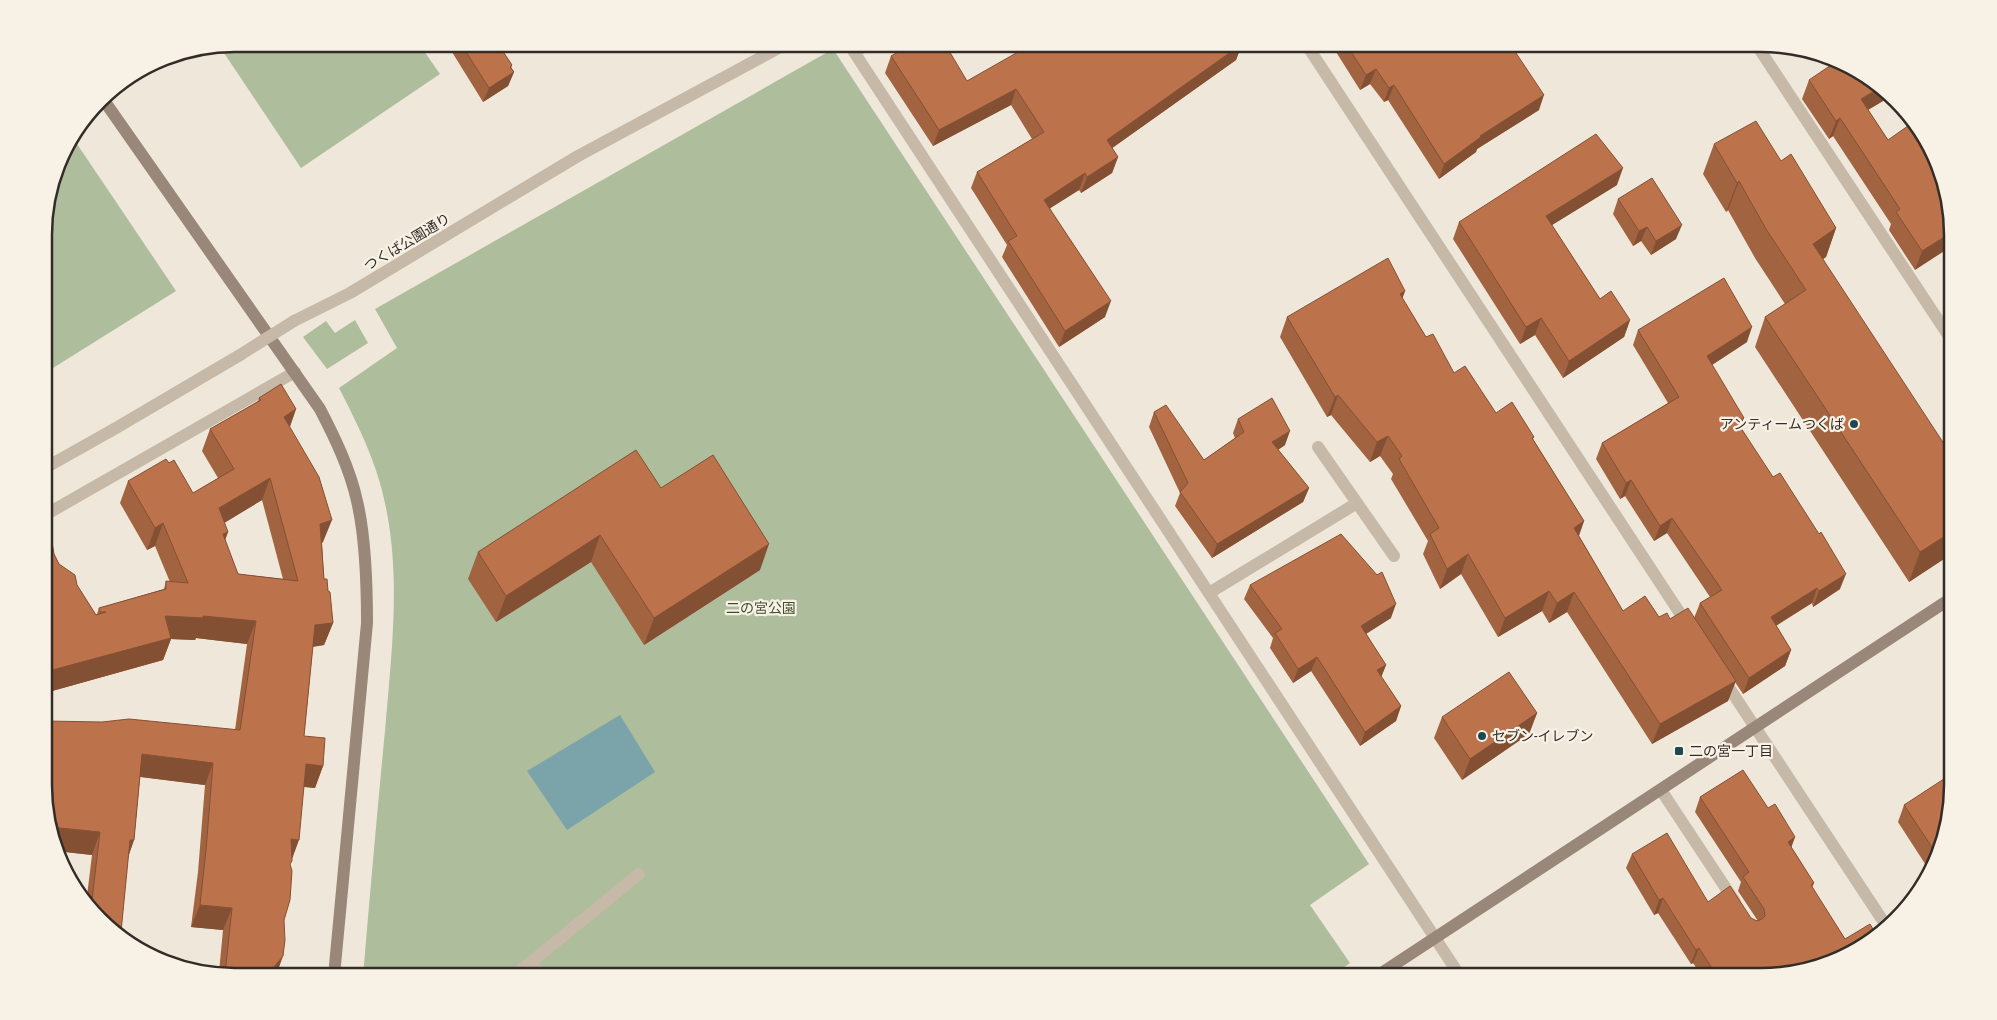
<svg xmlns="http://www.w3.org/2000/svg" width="1997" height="1020" font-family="'Roboto Condensed','Noto Sans JP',sans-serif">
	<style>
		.green { fill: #aebd9b }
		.water { fill: #7ba3aa }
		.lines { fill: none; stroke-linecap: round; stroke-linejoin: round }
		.lane { stroke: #c6b9a7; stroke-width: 12 }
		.street { stroke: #c6b9a7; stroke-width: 12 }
		.secondary { stroke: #998879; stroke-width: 12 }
		.street-bridge { stroke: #c6b9a7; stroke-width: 12 }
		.wall { fill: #a26340; fill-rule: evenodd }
		.shaded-wall { fill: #845034 }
		.building { fill: #bc734b; stroke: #845034; fill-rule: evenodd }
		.poi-dot { fill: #204851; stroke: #f7f1e6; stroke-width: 2 }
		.labels { text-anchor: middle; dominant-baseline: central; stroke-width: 4.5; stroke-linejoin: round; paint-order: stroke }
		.street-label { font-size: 14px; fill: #332c27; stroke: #f7f1e6 }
		.poi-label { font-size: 14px; fill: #332c27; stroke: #f7f1e6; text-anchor: start }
		.park-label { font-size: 14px; fill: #3f4f2d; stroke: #f7f1e6 }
		.rim { fill: none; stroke: #332c27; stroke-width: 2.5 }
	</style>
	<rect width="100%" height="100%" fill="#efe8da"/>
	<g class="green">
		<polygon points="236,44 419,44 440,74 301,168 220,47"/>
		<path d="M833,49L1369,864L1310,905L1350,963L1331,976H363C370,894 377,813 385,731C391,658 401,581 386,508C378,465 359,427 339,388L397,348L375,309Z"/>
		<polygon points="73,138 176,291 45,373 44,223 64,150"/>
		<polygon points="355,320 368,343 327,369 303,337 326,321 335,333"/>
	</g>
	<polygon class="water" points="620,715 655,772 567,830 527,771"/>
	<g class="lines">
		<g class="lane">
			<polyline points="531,963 542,976"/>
			<polyline points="514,976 639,874"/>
		</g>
		<g class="street">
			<polyline points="868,44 854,52 1460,976"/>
			<polyline points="1306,44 1689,627"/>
			<polyline points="1756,44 1952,341"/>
			<polyline points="294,321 350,293 578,156 786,44"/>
			<polyline points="1318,447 1394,556"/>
			<polyline points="45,468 116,428 240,355"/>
			<polyline points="45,515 295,372"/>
			<polyline points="1209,593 1357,503"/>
			<polyline points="1722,677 1887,927"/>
			<polyline points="1661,790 1735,902"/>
		</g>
		<g class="secondary">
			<path d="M103,99L320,409C335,438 350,469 357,501C366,539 367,584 367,623L334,976"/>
			<polyline points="1377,976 1953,597"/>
		</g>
		<polyline class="street-bridge" points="240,355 294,321"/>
	</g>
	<g class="wall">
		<polygon points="447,44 498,44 514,72 508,86 483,102"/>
		<polygon points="1242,44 1236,60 1112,148 1118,157 1112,173 1081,193 1079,190 1050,208 1105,317 1059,347 1002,257 1007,245 971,188 977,172 1032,139 1011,105 933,146 885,73 891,56 967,81"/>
		<polygon points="1331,44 1510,44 1539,110 1477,149 1476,152 1439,179 1388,100 1384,102 1370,84 1360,90"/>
		<polygon points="1809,80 1888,98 1868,110 1888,140 1952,211 1915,270 1889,230 1891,224 1833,136 1829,139 1802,99"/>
		<polygon points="1714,144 1781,161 1836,228 1826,257 1823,259 1953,553 1909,582 1755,347 1765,317 1785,304 1755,258 1728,210 1726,212 1703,174"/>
		<polygon points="1617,185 1552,225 1600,299 1630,320 1624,337 1563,378 1535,335 1520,344 1453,239 1459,222"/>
		<polygon points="1618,199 1676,239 1651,255 1641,241 1633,246 1613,214"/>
		<polygon points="1405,291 1402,298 1426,337 1454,373 1496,413 1534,437 1533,439 1584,521 1579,536 1623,611 1670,619 1694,618 1700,603 1710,597 1667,533 1654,541 1625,496 1620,499 1596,459 1602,443 1668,403 1633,345 1638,330 1747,342 1712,365 1740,427 1840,589 1813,607 1812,603 1776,626 1791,650 1785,666 1743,694 1735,682 1728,701 1652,744 1567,612 1549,623 1542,611 1498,637 1461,574 1440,589 1423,554 1428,541 1391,479 1393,474 1380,456 1370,462 1331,415 1327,417 1280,337 1287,317"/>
		<polygon points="1952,300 1952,312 1949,308"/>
		<path d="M259,398L296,409L290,427L323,542L322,543L324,579L328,591L333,623L324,645L313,647L304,736L323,766L315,788L304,787L236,976L219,972L223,930L191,927L198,872L205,785L140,777L134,840L128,857L121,932L86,904L92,855L56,851L45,810L235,730L247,644L196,638L195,640L171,639L163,660L45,693L54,554L59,564L77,585L96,615L97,614L99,608L164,589L166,581L170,582L155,546L147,550L120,503L128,481L193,493L218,478L202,451L210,429L258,401ZM262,500L283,579L238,574L225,540L228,532L224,523Z"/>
		<polygon points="1154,412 1204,460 1235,438 1233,433 1238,419 1285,445 1278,450 1309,488 1303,502 1212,558 1175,506 1180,493 1149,427"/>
		<polygon points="661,488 760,570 644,645 591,562 496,622 468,579 478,552"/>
		<polygon points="1250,585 1391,618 1366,634 1386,665 1381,677 1401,706 1396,721 1360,746 1311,671 1293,683 1270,648 1273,638 1244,599"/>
		<polygon points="1537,713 1529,734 1462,780 1434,738 1442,717"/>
		<polygon points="1953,785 1934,869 1931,873 1898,822 1904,805"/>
		<polygon points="1700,797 1768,808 1795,837 1791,847 1814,883 1812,888 1845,939 1877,936 1774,976 1702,976 1693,963 1691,964 1658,913 1654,915 1626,868 1632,854 1708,902 1758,921 1738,891 1741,882 1695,812"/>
	</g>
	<g class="shaded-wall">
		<polygon points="1242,44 1236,60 1101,156 1107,140"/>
		<polygon points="512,65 509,75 514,72 508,86 483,102 489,88"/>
		<polygon points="1376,69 1370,84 1360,90 1366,75"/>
		<polygon points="1394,85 1388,100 1384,102 1389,88"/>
		<polygon points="1016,89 1011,105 933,146 939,130"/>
		<polygon points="1878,89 1888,98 1854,118 1861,99"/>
		<polygon points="1544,95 1539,110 1477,149 1476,152 1439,179 1444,164 1480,136"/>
		<polygon points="1840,118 1833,136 1829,139 1836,121"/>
		<polygon points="1118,157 1112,173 1081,193 1087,177"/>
		<polygon points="1623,168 1617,185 1539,233 1546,216"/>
		<polygon points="1085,173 1079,190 1038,216 1044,200"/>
		<polygon points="1739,181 1728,210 1726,212 1737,183"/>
		<polygon points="1682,225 1676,239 1651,255 1656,241"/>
		<polygon points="1647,227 1641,241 1633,246 1639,231"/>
		<polygon points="1836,228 1826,257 1802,273 1813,244"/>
		<polygon points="1952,232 1952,246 1915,270 1922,251"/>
		<polygon points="1405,291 1398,311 1400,294"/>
		<polygon points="1111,301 1105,317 1059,347 1065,331"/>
		<polygon points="1541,318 1535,335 1520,344 1526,327"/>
		<polygon points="1630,320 1624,337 1563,378 1569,361"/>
		<polygon points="1752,327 1747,342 1701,372 1707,356"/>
		<polygon points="1338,395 1331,415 1327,417 1335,397"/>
		<polygon points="296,409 288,431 284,417"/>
		<polygon points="1744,418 1738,434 1737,422"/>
		<polygon points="1290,431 1285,445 1267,457 1272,442"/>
		<polygon points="1388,436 1380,456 1370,462 1377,442"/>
		<polygon points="270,478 262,500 211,531 219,508"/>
		<polygon points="1631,480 1625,496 1620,499 1626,483"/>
		<polygon points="1309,488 1303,502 1212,558 1217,544"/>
		<polygon points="1672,518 1667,533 1654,541 1660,526"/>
		<polygon points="332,520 323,542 312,547 320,524"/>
		<polygon points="1584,521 1577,540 1574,528"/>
		<polygon points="163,523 155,546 147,550 155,528"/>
		<polygon points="1953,531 1953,553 1909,582 1920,552"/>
		<polygon points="228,532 220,554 223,534"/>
		<polygon points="600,535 591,562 496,622 506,596"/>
		<polygon points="769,544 760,570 644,645 654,618"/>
		<polygon points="1468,554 1461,574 1440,589 1447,569"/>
		<polygon points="1846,574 1840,589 1813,607 1819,591"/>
		<polygon points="1817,588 1812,603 1765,632 1771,617"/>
		<polygon points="1549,591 1542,611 1498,637 1505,618"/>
		<polygon points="1574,592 1567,612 1549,623 1557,603"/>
		<polygon points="1396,604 1391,618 1356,640 1361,626"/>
		<polygon points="165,616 203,616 256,621 247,644 196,638 195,640 171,639 163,660 45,693 45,672"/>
		<polygon points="333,623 324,645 307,647 315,625"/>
		<polygon points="1791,650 1785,666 1743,694 1749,678"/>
		<polygon points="1317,657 1311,671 1293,683 1298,669"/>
		<polygon points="1386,665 1380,680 1377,670"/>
		<polygon points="1736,681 1728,701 1652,744 1660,724"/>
		<polygon points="1401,706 1396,721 1360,746 1365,732"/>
		<polygon points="1537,713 1529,734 1462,780 1470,759"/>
		<polygon points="142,754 213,763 205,785 134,776"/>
		<polygon points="306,764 323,766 315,788 298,786"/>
		<polygon points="50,827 100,832 92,855 56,851"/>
		<polygon points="1795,837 1790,851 1788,842"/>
		<polygon points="291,839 299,840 291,862"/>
		<polygon points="130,840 134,840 126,863"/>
		<polygon points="1663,898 1658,913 1654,915 1659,900"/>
		<polygon points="200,905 232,908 223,930 191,927"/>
		<polygon points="1699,948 1693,963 1691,964 1696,950"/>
		<polygon points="283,956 276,976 267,976 267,975"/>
	</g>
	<g class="building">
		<polygon points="461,44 498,44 512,65 510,67 514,72 489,88"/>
		<polygon points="912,44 945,44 967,81 1032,44 1242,44 1107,140 1118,157 1087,177 1085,173 1044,200 1111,301 1065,331 1008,241 1017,236 977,172 1044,132 1016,89 939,130 891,56"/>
		<polygon points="1346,44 1510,44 1544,95 1480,136 1481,137 1444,164 1394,85 1389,88 1376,69 1366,75"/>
		<polygon points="1837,61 1846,63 1878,89 1861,99 1888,140 1915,121 1939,162 1952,211 1952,232 1922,251 1896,212 1900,209 1840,118 1836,121 1809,80"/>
		<polygon points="1756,121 1781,161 1791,154 1836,228 1813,244 1952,456 1953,531 1920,552 1765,317 1806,290 1766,229 1739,181 1737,183 1714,144"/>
		<polygon points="1596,134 1623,168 1546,216 1600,299 1611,291 1630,320 1569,361 1541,318 1526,327 1459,222"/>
		<polygon points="1652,178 1682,225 1656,241 1647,227 1639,231 1618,199"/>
		<polygon points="1388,258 1405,291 1400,294 1426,337 1433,334 1454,373 1465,366 1496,413 1512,402 1534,437 1532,438 1584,521 1574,528 1623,611 1645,596 1659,617 1667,613 1670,619 1688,608 1736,681 1660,724 1574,592 1557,603 1549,591 1505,618 1468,554 1447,569 1430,534 1439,528 1399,459 1402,456 1388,436 1377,442 1338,395 1335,397 1287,317"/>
		<polygon points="1724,278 1752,327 1707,356 1744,418 1737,422 1773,477 1780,473 1819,534 1821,532 1846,574 1819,591 1817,588 1771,617 1791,650 1749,678 1700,603 1722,590 1672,518 1660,526 1631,480 1626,483 1602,443 1679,397 1638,330"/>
		<path d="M281,384L296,409L284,417L319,477L332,520L320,524L324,579H327L328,591L330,592L333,623L315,625L304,736L325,738L323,766L306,764L299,840L291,839L292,861L290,864L292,871L290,900L284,920L285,940L283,956L267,975V976H236L225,974L232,908L200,905L206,850L213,763L142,754L134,840H130L121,932L91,908L100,832L50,827L45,810V721L102,722L129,719L240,730L256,621L203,616V618L165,616L171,638L45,672V522L48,519L54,554L59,564L75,575L77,585L96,615L106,612H100L99,608L166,589V581L188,583L163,523L155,528L128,481L166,459L169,463L174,460L193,493L234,469L210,429L261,400L259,398ZM270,478L298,581L238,574L223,534L228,532L219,508Z"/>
		<polygon points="1272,398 1290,431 1272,442 1309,488 1217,544 1180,492 1188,483 1154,412 1166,405 1204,460 1244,432 1238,419"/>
		<polygon points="636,450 661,488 713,455 769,544 654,618 600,535 506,596 478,552"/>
		<polygon points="1341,534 1377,575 1382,572 1396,604 1361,626 1386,665 1377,670 1401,706 1365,732 1317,657 1298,669 1275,633 1282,629 1250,585"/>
		<polygon points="1509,672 1537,713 1470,759 1442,717"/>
		<polygon points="1743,770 1768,808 1775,804 1795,837 1788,842 1814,883 1811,885 1845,939 1870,924 1877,936 1868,944 1823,966 1774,976 1717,976 1699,948 1696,950 1663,898 1659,900 1632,854 1667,833 1708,902 1730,886 1751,918 1757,921 1762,919 1765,916 1764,909 1743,877 1749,872 1700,797"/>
		<polygon points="1953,773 1953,785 1937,855 1904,805"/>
		<polygon points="1427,971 1430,976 1420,976"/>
	</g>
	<g class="poi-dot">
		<circle cx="1854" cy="424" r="5"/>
		<circle cx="1482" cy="736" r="5"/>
		<rect x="1674" y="746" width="10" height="10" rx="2.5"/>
	</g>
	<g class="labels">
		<g class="street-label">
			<text transform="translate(407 242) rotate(-31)">つくば公園通り</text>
		</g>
		<g class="poi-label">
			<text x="1844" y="424" text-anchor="end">アンティームつくば</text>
			<text x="1492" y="736">セブン-イレブン</text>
			<text x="1689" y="751">二の宮一丁目</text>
		</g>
		<g class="park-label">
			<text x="761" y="608">二の宮公園</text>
		</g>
	</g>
	<path d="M0 0H1997V1020H0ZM235 52H1761A183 183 0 0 1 1944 235V785A183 183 0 0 1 1761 968H235A183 183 0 0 1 52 785V235A183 183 0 0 1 235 52Z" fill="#f7f1e6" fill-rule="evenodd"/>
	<path class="rim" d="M235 52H1761A183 183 0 0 1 1944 235V785A183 183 0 0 1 1761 968H235A183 183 0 0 1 52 785V235A183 183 0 0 1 235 52Z"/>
</svg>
